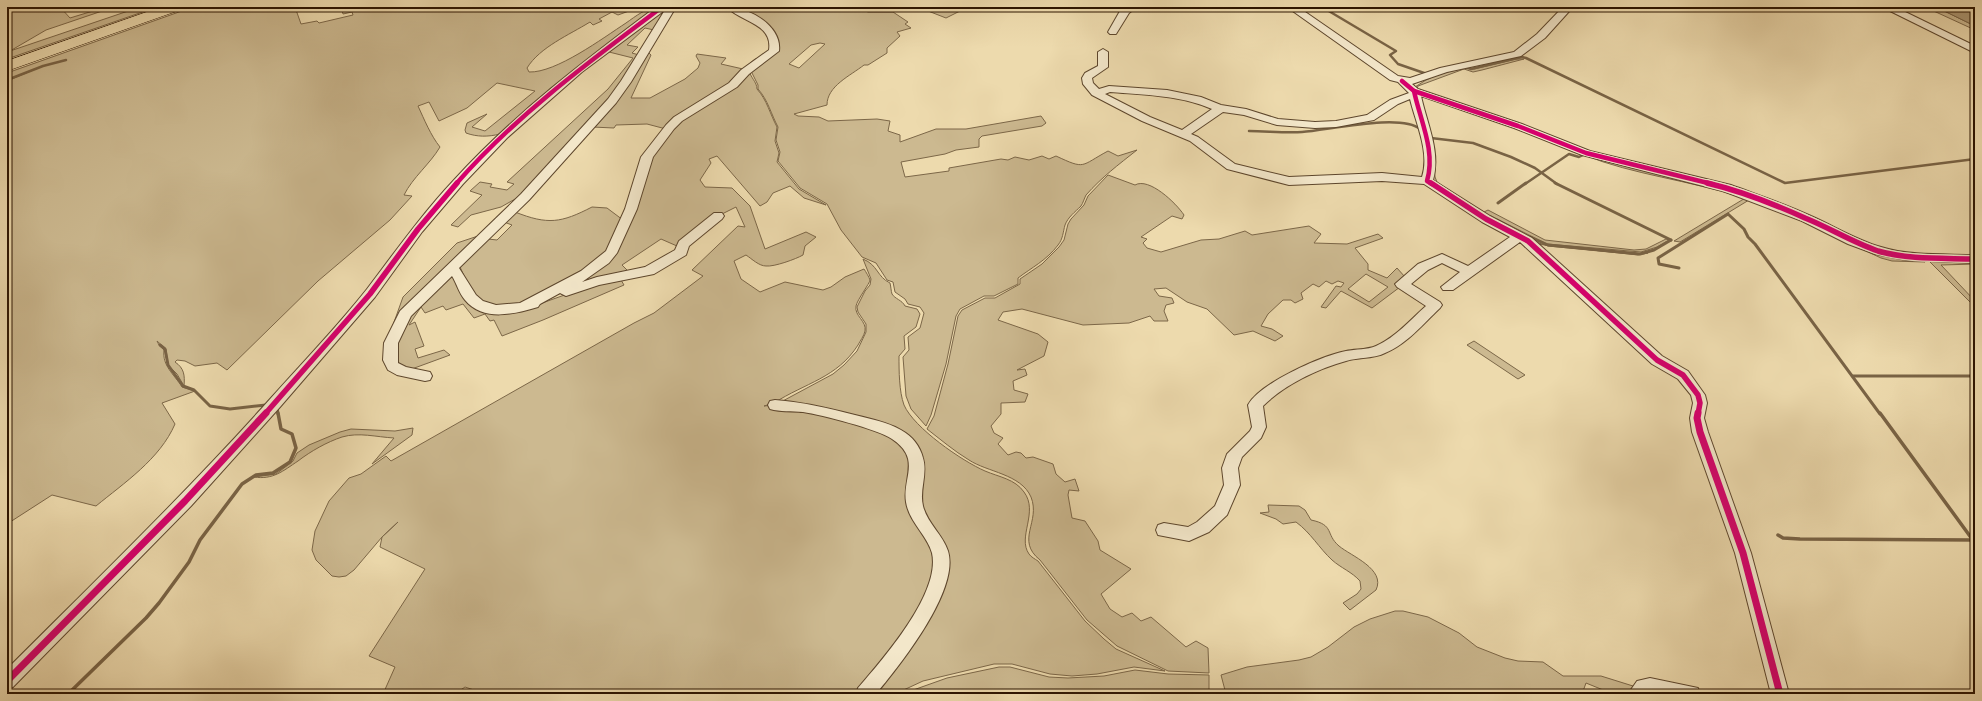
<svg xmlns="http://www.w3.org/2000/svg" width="1982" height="701" font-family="'IM FELL DW Pica',serif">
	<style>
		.green { fill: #ccb990; stroke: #7c6748; fill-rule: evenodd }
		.water { fill: #ac9773; stroke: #796345 }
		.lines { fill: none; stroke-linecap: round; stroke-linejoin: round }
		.stream-far2 { stroke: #796345; stroke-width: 2.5 }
		.stream-far1 { stroke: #796345; stroke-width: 3 }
		.stream { stroke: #796345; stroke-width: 3.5 }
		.minor-casing { stroke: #5d462c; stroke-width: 2 }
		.highway-casing { stroke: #2d1501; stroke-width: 1 }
		.minor { fill: #f3e7ca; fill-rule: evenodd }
		.highway { fill: #eddaad; fill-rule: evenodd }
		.cycleway-far2-casing { stroke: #f3e7ca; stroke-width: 6 }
		.cycleway-far1-casing { stroke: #f3e7ca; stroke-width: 8 }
		.cycleway-casing { stroke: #f3e7ca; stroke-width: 10 }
		.cycleway-far2 { stroke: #d6006c; stroke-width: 4.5 }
		.cycleway-far1 { stroke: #d6006c; stroke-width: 5.5 }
		.cycleway { stroke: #d6006c; stroke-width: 7 }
	</style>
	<rect width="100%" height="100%" fill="#eddaad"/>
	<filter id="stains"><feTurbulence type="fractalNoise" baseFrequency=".005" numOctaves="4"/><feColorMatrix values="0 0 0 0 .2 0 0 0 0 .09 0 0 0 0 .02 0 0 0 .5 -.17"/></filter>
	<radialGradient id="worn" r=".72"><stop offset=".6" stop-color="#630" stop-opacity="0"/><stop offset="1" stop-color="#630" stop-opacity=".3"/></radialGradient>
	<g class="green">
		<polygon points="24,7 60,7 70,18 106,7 114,7 46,30 10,51 140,7 157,7 7,59 7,13"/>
		<path d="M193,7H295L301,24L317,21L319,23L353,15L352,12L343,14L341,7H640L618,15L612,12L599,19L602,21L593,25L590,22C569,35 540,47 527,68L529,72C556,73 603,38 626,23C636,16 647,7 659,7L500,134C488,137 477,137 466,133L465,130L467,123L487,114L472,127L485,131L535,91L497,83L467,108L439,121L429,102L418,106C424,119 431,136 440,147C430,164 413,177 404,195L412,196L390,220L318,281L227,370L217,363L195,366L185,361L177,360L175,362C184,368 185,375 184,386L177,374L168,365L166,349L157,341L159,345L164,350C162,366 174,374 182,387L195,391L162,403L175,424C160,459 124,483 96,506L52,495L7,524V81L43,66L7,80V73Z"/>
		<polygon points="669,7 654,30 645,28 627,45 638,47 632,53 639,55 619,88 524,194 501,207 471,215 458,227 451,225 482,195 470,191 480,182 492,184 490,187 507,190 514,184 507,182 608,89 633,58 605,51"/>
		<path d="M830,7L859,8L868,12H893L908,22L905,24L911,28L897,32L900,36L887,48V53L868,65H864C850,76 827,86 827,105L794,114L798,116L819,117L828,121L877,119L890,121L888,131L900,135V142L936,129H966L1041,116L1046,123L1042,126L982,136L979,139V147L956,150L945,154L901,162L905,177L949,171V168L1001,159L1008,160L1015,157L1029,160L1042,156L1049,159L1056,156C1086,170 1080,166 1108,151L1118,156L1137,150C1118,165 1102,177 1086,195C1084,199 1083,203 1081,206C1075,212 1068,217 1065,225C1063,232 1063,239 1058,245C1047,260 1031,268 1018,278V284L994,296H984L960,309L956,316L946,364L931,415L926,426L911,409L906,396L903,357L909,350L908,337L920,328L924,313L920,307L908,304L905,299L895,292L893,282L887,280L876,263L862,257L841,230L827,204L800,188L778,161L780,152L776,140L778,127C771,114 768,100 758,89V85L751,71L770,57L775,35L738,9L772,10ZM820,43L825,44L799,68L789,64L811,45Z"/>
		<polygon points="911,7 959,7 960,11 946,18 923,9"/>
		<polygon points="1925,7 1936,7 1975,26 1975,30"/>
		<polygon points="646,50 651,55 631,98 650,98 685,79 698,68 700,63 696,56 697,54 726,58 721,64 743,69 755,59 763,58 734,82 666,129 647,124 616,125 614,128 592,127"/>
		<polygon points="1516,59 1524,59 1482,70 1473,72 1464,69 1418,86 1417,89 1415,87 1426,80 1437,75 1465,67 1474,69"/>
		<path d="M749,70C750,77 757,82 757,89C767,100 770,114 777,127L775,141L779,153L777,162L799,189L826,205L804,198L790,186L773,193L767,202L760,206L717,156L709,159L711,163L700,180L705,187L732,188L750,206L765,249L806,232L816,237L805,246L803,255C796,259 774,267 766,266C759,266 752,259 746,255L734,261L741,279L760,292L785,282L823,290L831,287L845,277L864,269C866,272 869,277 870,280C870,283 857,300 856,306C854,316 867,321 865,331C864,336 860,341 858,345C837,378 805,383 774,403L764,406L775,405L852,419L910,445L913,492L931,536L936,584L864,694H473L477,691L465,687L455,694H383L395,667L369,656L425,569L380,547L382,537L398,522L382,537L354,570L346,576L339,577L332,576L316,560L312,550L315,531L329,501L349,478L361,474L386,456L391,461L634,323L654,313L703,276L692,270L738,226L745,227L736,207L718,216L677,246L661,239L622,265L627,270L618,277L596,281L550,297L600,266L644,166L670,128Z"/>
		<polygon points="1428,138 1433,139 1435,177 1437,182 1448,191 1484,212 1488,210 1545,240 1634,250 1646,249 1666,239 1669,240 1657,247 1641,252 1547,244 1497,219 1495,220 1536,242 1548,246 1634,254 1648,253 1638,255 1536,244 1474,210 1431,182"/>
		<path d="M1584,155L1714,186L1740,197C1689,180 1634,175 1584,155Z"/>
		<path d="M1108,175L1135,185C1149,177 1176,203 1184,215L1182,219L1172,216L1141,237L1147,239L1143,243L1147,248L1161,252L1201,240L1219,239L1245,231L1252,235L1309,226L1321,234L1314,243L1347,244L1378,234L1383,238L1355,248L1368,264V270L1387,278L1397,268L1405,277L1395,284L1400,287L1372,308L1341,291L1326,308L1321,307L1336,286L1341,287L1344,283L1338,281L1332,284L1326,281L1319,287L1313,284L1301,293L1303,299L1295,303L1291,300H1283L1268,314L1261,326L1272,329L1283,336L1275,341L1253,331L1234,335L1207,309L1187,302L1166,288L1154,289L1159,296L1172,298L1174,303L1166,305L1164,311L1168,321H1154L1150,316L1129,323L1083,325L1022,309L1003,312L998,320L1038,334L1048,342L1044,356L1017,370L1025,369L1027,375L1013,381L1014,390L1028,394L1025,402L1001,403V414L991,426L994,433L1003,438L998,444L1008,455L1016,452L1021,453L1026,458L1033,457L1053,464L1056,474L1065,482L1075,479L1079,491L1069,490L1068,495L1072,518L1085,521L1098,541L1100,550L1131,569L1101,594L1110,609L1122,617L1132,613L1141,621L1151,617L1186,647L1196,641L1208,648L1209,673L1168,671L1117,646L1087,620L1040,560C1015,540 1041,522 1031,497C1021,474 987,472 969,460C954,451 940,439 927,429L934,416L948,364L958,316L962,310L985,298H995L1020,284V279L1042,264L1059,247L1064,240L1068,224L1071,219L1084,205L1088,196ZM1366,274L1388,287L1369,302L1348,289Z"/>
		<polygon points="1747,197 1805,219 1876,252 1920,259 1925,262 1892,261 1881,258 1793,217 1749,200 1680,242 1674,241"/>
		<path d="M592,207L607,208L623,220L617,237L599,262L526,302L501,308L484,303L471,291L460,267L488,239L497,240L512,225L504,222L515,212C548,225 561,223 592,207Z"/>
		<polygon points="481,235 393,325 403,297 457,243"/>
		<path d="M863,259C878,265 877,277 890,283C891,287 891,291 892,294C895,299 902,300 905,306L917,309L920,314L916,327L904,336L905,349L899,356C899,371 899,391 904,405C914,428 962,461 985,471C999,477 1015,479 1024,492C1039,512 1017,537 1029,554C1031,557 1035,559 1038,561L1085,621L1104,639L1116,649L1165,671L1134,667L1097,674L1072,676L1050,674L1012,664H994L923,681L895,694H867L939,585L906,437L779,403L833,374L844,365L857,351L866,332V324L858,312L857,307L865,291L870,285L871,279Z"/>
		<polygon points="1928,260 1975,261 1975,264 1941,265 1975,301 1975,307"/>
		<polygon points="452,275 458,286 476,306 531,307 598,283 621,280 624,285 543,320 502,336 494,320 490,321 485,314 474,318 463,304 446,310 443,306 425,313 421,307 409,325 415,322 424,346 415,349 418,358 444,350 450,355 409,370 395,360 396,341 406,316"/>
		<polygon points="1474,341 1525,375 1518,379 1467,345"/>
		<path d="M413,428L412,435L372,464L394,438C376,437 359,432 342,437C327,442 311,451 298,461C283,471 273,480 254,477L276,474L293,461L297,453L309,445L340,432L351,429L395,431Z"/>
		<path d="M1268,505L1299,506L1305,510L1311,520C1335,525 1325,534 1339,546C1351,556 1386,569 1376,590L1350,610L1343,603L1357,594L1361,589L1360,581C1352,572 1341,568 1332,560C1319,548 1311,533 1296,522L1283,524L1276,519L1260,513L1269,512Z"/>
		<polygon points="1395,611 1403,611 1428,617 1459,633 1477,647 1505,658 1518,661 1543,662 1563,676 1601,676 1633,686 1629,694 1613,694 1586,683 1582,694 1226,694 1221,675 1247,667 1299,660 1311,657 1328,647 1354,627 1370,619"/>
		<polygon points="999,667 1010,667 1049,677 1068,678 1104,676 1135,670 1168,674 1209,675 1209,694 902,694 947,678"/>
	</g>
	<polygon class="water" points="1936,7 1975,7 1975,26"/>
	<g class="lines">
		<g class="stream-far2">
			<polyline points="1322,7 1396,51 1390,55 1398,64 1427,74"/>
			<polyline points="1466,67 1471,69 1522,57 1526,58 1785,183 1975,159"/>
			<polyline points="7,80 43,66 66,60"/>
			<path d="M1249,131C1266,131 1284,133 1302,132C1329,130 1401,113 1420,129"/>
			<polyline points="1431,138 1473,143 1511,157 1535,168 1557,184"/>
			<polyline points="1525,184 1569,154 1579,157 1583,155"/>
		</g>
		<g class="stream-far1">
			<polyline points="1555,183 1671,240"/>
			<polyline points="1498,203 1526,183"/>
			<polyline points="1530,237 1548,245 1640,254 1654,250 1671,240"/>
			<polyline points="1679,268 1659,264 1658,258 1728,214 1744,229 1748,237 1755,244 1880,414"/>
			<polyline points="160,345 165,349 168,365 183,386 194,390 210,406 230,409 266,405"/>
			<polyline points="1853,376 1975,376"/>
			<polyline points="277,407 278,414"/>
		</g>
		<g class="stream">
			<polyline points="1880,413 1975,543"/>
			<polyline points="1778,535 1783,538 1800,539 1973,540"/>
			<polyline points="68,694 146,618 159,603 189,562 200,540 242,484 256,475 273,473 290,462 296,448 292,434 281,429 278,413"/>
		</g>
		<defs>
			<g id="minor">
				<path d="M656,7H676L631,82L616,103L529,200L459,268L476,295L483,301L496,305L520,303L581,271L606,251L625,209L641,157L666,125L674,117L729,83L741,70L769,50C773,23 740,22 727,7C749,7 782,26 779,51L749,74L737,87L682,121L674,129L653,157L637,209L617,253L609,263L582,282L597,277L645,267L675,250L679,241L714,213H722L724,216L722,219L689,246L686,255L654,274L599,285L566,296L560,293L540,304L538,307C515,314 483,322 465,300C459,293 457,284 452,276L411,316L398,343V363L406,367L430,372L432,376L430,380L425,381L397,375L388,370L383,360L384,343L400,311L521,194L608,99L621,81L665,10L582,72L507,138L463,184L422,232L375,297L280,407L191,506L13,687L7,689V669C96,580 187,492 271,398C303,362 337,327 367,289C395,252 422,214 454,180C514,114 585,60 656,7Z"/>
				<polygon points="1125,7 1137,7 1129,13 1116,34 1110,34 1108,32 1120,11"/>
				<path d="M1287,7H1298L1398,76L1410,78L1440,68L1514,52L1537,34L1563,7H1573L1545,38L1521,56L1447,72L1412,84L1418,89L1522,124L1590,151L1731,185C1758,195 1786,204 1811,216C1834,226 1856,240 1881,247C1910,256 1944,254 1975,255V263L1906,260L1875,254L1848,244L1802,221L1723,191L1582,155L1514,128L1421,96C1427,124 1441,152 1433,180L1490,216L1532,238L1662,356L1688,371L1705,395L1707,403L1704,418L1708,432L1751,553L1789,694H1771L1735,553L1692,432L1690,418L1693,403L1691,395L1678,379L1652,364L1520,242L1453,290H1443L1441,287L1460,272L1442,263L1428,270L1411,284L1440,302L1442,305L1440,308C1423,324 1407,344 1385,353C1373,359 1359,357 1346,361C1317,369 1284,385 1263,406L1266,427L1261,438L1242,457L1238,468L1240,485L1227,515L1209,532L1189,541L1158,535L1156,530L1158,525L1164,523L1188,527L1197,522L1215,506L1224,485L1222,468L1227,454L1250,431L1252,427L1248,405C1260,383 1321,356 1346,351C1356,349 1367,350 1376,346C1396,337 1410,320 1426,306L1397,287L1395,284L1418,264L1442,254L1468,266L1510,237L1482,222L1424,184L1382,181L1289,185L1227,169L1190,141L1142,121L1092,95L1083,84L1082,78L1085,73L1098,66V52L1103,49L1108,52V67L1092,78L1093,83L1099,89L1109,86L1167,90L1201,97L1221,105L1246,109L1278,119L1315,122L1336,121L1367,115L1390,100L1409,93L1398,82L1390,80ZM1110,92C1145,95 1179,95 1212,109L1182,130L1150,117L1105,94ZM1410,99C1416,124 1430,152 1422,177L1382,173L1289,177L1235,164L1198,137L1191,134L1223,112L1244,115L1277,125L1315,128L1336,127L1374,120L1398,104Z"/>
				<polygon points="1882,7 1895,7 1975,46 1975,53"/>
				<path d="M775,400C803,402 828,408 855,415C871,419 887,422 901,430C912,436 920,446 923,458C928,474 919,490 923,506C927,523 943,535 948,551C960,590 900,665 876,694H856L858,688C883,659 941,593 932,553C927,535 909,522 906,502C902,478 922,459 892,439C877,429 822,415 803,412C792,411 780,412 770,409L768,405L770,401Z"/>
				<polygon points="1650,678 1698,688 1700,694 1628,694 1637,681"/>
			</g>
			<polygon id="highway" points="161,7 182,7 180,10 7,71 7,61"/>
		</defs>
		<use href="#minor" class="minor-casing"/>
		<use href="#highway" class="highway-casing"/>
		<use href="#minor" class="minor"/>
		<use href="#highway" class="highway"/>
		<defs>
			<g id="cycleway-far2">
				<polyline points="1402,81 1414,91 1518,126 1586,153 1712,184"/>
				<path d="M1414,91C1420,120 1436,151 1427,181L1432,184"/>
				<path d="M456,184C515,116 590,61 662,7"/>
			</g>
			<g id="cycleway-far1">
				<polyline points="1431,183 1486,219 1528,241 1657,360 1683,375 1698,395 1700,403 1698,414"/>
				<path d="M1707,183C1741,191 1774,204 1805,218C1830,228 1852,242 1878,251C1908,260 1943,258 1975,259"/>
				<polyline points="265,414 370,294 418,229 457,183"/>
			</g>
			<g id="cycleway">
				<polyline points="1698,413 1697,418 1700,432 1743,553 1780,694"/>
				<polyline points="7,681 185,501 266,413"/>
			</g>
		</defs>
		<use href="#cycleway-far2" class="cycleway-far2-casing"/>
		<use href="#cycleway-far1" class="cycleway-far1-casing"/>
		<use href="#cycleway" class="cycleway-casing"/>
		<use href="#cycleway-far2" class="cycleway-far2"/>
		<use href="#cycleway-far1" class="cycleway-far1"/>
		<use href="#cycleway" class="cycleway"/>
	</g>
	<rect width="1982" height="701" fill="none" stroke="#eddaad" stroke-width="24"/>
	<rect x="8" y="8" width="1966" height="685" fill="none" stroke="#2d1501" stroke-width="2"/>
	<rect x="12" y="12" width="1958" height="677" fill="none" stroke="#2d1501"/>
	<rect width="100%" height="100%" filter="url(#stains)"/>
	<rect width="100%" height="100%" fill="url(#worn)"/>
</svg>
